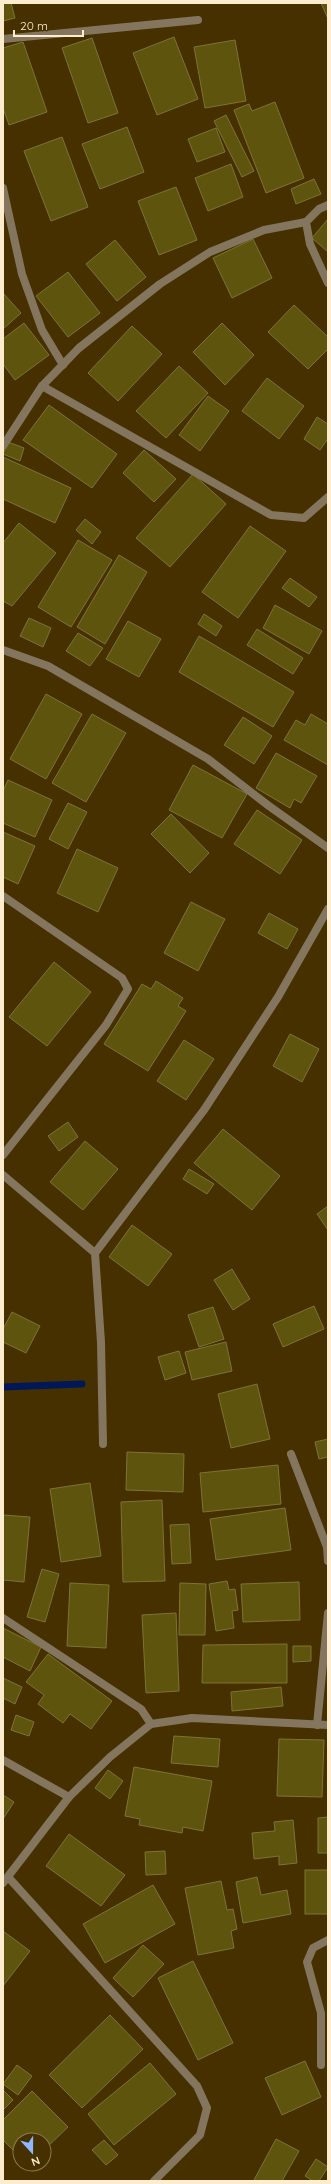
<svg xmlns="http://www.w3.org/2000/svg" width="331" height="2184" font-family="Quicksand,sans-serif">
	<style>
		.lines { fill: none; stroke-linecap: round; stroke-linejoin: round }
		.stream { stroke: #001858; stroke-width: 7 }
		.building { fill: #5e540e; stroke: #7d7433 }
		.minor { stroke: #84765e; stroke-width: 8 }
	</style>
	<rect width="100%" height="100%" fill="#463000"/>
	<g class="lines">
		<polyline class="stream" points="3,1387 82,1384"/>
	</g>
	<g class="building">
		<polygon points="3,3 11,3 15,18 3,21"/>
		<polygon points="321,3 328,3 328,19"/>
		<polygon points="174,37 198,99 157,115 133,53"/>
		<polygon points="92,38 118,113 88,123 62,48"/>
		<polygon points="235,40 246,101 205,108 194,47"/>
		<polygon points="23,42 47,112 9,125 3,108 3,48"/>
		<polygon points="275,102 304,178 266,193 234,110 249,104 252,111"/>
		<polygon points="226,115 254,171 242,177 214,121"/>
		<polygon points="127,127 144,172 100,189 82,144"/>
		<polygon points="216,128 225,152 197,162 188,139"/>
		<polygon points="62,137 88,207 51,221 24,151"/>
		<polygon points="231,164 243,197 208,211 195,178"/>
		<polygon points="314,179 321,194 296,204 291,189"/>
		<polygon points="176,187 197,240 159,255 138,201"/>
		<polygon points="328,219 328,252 312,238"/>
		<polygon points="253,239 272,278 232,298 213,258"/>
		<polygon points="115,240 146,277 117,301 86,264"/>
		<polygon points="68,272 100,313 68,337 36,296"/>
		<polygon points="3,293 21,313 3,329"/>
		<polygon points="294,305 328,337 328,349 308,369 268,332"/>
		<polygon points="24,323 49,355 15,380 3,364 3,339"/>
		<polygon points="222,323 254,355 225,385 193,352"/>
		<polygon points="132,326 162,354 118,401 88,373"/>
		<polygon points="179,366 208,393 166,438 136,411"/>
		<polygon points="267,378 304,406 279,439 242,411"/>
		<polygon points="208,396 229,411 200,451 179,435"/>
		<polygon points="49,405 117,454 92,488 23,440"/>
		<polygon points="317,417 328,424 328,440 327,440 320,450 304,439"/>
		<polygon points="8,442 24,448 20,461 3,454"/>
		<polygon points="144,450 176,479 154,502 123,473"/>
		<polygon points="3,457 71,488 55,523 3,499"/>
		<polygon points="193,474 226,504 170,567 136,538"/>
		<polygon points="85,519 101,532 92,544 76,530"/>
		<polygon points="19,523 56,553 12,606 3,601 3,543"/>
		<polygon points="250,526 286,551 238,618 202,592"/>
		<polygon points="78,540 112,560 71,627 38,607"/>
		<polygon points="119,555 147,572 105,644 77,627"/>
		<polygon points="290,578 317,597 309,607 282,588"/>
		<polygon points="275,605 322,631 309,654 263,628"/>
		<polygon points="204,614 222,626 216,636 198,624"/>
		<polygon points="29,618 51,628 43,647 20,636"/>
		<polygon points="128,621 161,639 139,677 106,659"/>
		<polygon points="257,629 303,658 293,674 247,645"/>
		<polygon points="78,633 103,648 90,666 66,651"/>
		<polygon points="199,636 294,692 273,727 179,672"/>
		<polygon points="46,694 82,714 46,779 10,759"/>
		<polygon points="92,714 126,733 86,802 52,783"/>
		<polygon points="311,714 328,724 328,765 284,740 296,720 305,725"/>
		<polygon points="243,717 272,736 254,764 224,745"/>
		<polygon points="276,753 317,776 301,803 294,799 290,808 256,788"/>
		<polygon points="193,765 247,794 222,838 169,810"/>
		<polygon points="8,780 52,800 35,837 3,823 3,791"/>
		<polygon points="68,803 87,812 68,849 49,839"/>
		<polygon points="257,810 302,840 280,874 234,844"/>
		<polygon points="171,814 209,853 190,873 151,834"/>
		<polygon points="3,832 35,846 18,884 3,877"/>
		<polygon points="77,849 118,868 98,912 57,893"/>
		<polygon points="191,902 225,919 198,971 164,953"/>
		<polygon points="269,913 298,929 287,949 258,933"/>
		<polygon points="54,962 91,992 47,1046 9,1017"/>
		<polygon points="156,981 183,998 178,1006 186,1011 148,1071 104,1044 142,984 151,989"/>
		<polygon points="290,1034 319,1049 302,1082 273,1066"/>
		<polygon points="184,1040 214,1059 186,1100 157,1081"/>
		<polygon points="68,1122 78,1137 59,1151 48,1136"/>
		<polygon points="223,1129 280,1176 252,1210 194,1163"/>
		<polygon points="85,1141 118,1169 83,1210 50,1182"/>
		<polygon points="189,1169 214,1184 207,1194 183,1179"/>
		<polygon points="328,1206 328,1230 317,1214"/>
		<polygon points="132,1225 172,1254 148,1286 109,1257"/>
		<polygon points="232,1269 250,1299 233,1310 214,1280"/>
		<polygon points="314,1306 324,1329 283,1347 273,1324"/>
		<polygon points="213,1307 224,1339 199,1347 188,1315"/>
		<polygon points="12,1312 40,1326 26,1353 3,1342 3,1329"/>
		<polygon points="226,1342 232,1371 192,1380 185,1352"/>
		<polygon points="179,1351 186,1373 165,1380 158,1357"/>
		<polygon points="257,1384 270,1439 231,1448 218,1394"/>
		<polygon points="328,1439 328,1457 319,1459 315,1442"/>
		<polygon points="127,1452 184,1454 183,1492 126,1490"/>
		<polygon points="278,1465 281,1504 203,1512 200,1473"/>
		<polygon points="90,1483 101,1556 61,1562 50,1489"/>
		<polygon points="162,1500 165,1581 123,1582 121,1502"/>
		<polygon points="285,1508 291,1550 216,1560 210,1519"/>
		<polygon points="3,1515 30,1517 24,1582 3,1580"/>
		<polygon points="189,1524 191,1563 172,1564 170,1525"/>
		<polygon points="42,1569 59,1574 45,1622 27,1617"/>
		<polygon points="227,1581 229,1590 235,1589 238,1610 232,1611 234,1628 216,1631 209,1584"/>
		<polygon points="299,1582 300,1620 243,1622 241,1584"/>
		<polygon points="70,1583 109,1585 106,1648 67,1646"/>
		<polygon points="180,1583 206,1584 205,1635 179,1635"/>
		<polygon points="176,1613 179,1691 146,1693 142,1615"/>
		<polygon points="3,1628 41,1647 30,1671 3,1657"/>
		<polygon points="287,1644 287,1683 202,1683 203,1645"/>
		<polygon points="293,1646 311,1646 311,1661 293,1662"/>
		<polygon points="48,1654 112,1701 91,1729 70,1714 63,1723 38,1704 44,1695 26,1682"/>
		<polygon points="3,1678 22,1687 15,1704 3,1698"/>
		<polygon points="281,1687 283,1706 232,1711 231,1692"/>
		<polygon points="16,1715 34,1722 29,1736 11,1730"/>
		<polygon points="174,1736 220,1739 218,1767 171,1763"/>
		<polygon points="279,1739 324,1740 322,1797 277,1796"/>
		<polygon points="134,1767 212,1781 203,1831 183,1827 182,1833 139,1825 140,1819 125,1816"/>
		<polygon points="108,1770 123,1781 110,1799 95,1788"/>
		<polygon points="3,1795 14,1802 3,1819"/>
		<polygon points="328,1817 328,1853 318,1853 318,1818"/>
		<polygon points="293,1820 297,1863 279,1865 279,1856 254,1859 252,1833 275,1831 274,1822"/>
		<polygon points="69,1834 125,1875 101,1906 46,1866"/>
		<polygon points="165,1851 166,1874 146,1875 145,1852"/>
		<rect x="305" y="1870" width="23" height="44"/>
		<polygon points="257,1877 261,1895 287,1890 291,1914 243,1923 236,1882"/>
		<polygon points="221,1881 227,1910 233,1909 237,1929 231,1931 234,1948 198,1955 185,1888"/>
		<polygon points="153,1885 175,1924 105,1963 83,1924"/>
		<polygon points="3,1931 30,1951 3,1986"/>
		<polygon points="143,1945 164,1964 133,1997 113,1978"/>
		<polygon points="193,1961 233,2043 198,2060 158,1978"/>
		<polygon points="110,2015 143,2049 82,2108 49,2075"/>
		<polygon points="305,2061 321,2097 282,2115 265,2078"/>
		<polygon points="150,2063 176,2094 114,2145 88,2114"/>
		<polygon points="17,2065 32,2076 18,2095 3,2084"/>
		<polygon points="3,2090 13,2100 3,2110"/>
		<polygon points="32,2091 68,2127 44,2150 44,2140 20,2140 20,2157 3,2140 3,2120"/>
		<polygon points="276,2139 299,2151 282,2181 256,2181 254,2180"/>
		<polygon points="104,2140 118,2155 106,2165 92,2150"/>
		<polygon points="316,2159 328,2167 319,2181 313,2181 305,2176"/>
	</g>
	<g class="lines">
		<g class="minor">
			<polyline points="3,39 198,20"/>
			<polyline points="3,188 22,274 42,330 63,365"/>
			<polyline points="328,205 319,209 306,222 310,244 328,283"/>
			<polyline points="42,386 271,515 304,518 328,497"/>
			<polyline points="3,446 42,386 79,348 160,284 210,252 264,230 306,222"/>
			<polyline points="3,650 48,666 208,759 269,806 328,848"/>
			<polyline points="3,896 122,978 128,989 106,1025 3,1155"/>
			<polyline points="3,1175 95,1253"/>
			<polyline points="103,1444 101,1342 95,1253 204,1110 278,997 328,909"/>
			<polyline points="291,1454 327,1547 328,1561"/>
			<polyline points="3,1618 141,1709 151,1724"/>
			<polyline points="317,1725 328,1613"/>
			<polyline points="3,1760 69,1797"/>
			<polyline points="9,1878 197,2086 207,2108 200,2135 154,2181"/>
			<polyline points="3,1883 69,1797 110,1757 151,1724 192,1718 328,1725"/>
			<polyline points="321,2065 321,2013 307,1962 313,1948 328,1940"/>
		</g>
	</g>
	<rect width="331" height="2184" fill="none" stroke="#fdecce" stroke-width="8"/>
	<g transform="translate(32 2152) rotate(159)"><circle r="19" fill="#463000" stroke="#8f7b52"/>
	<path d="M0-3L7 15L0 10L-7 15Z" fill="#90b8fd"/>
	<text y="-6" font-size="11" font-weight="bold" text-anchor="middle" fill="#fdecce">N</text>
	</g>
	<path d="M14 30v6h69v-6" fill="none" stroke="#fdecce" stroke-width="2"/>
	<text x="20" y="30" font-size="12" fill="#fdecce" stroke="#463000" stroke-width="3" paint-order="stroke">20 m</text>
</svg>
